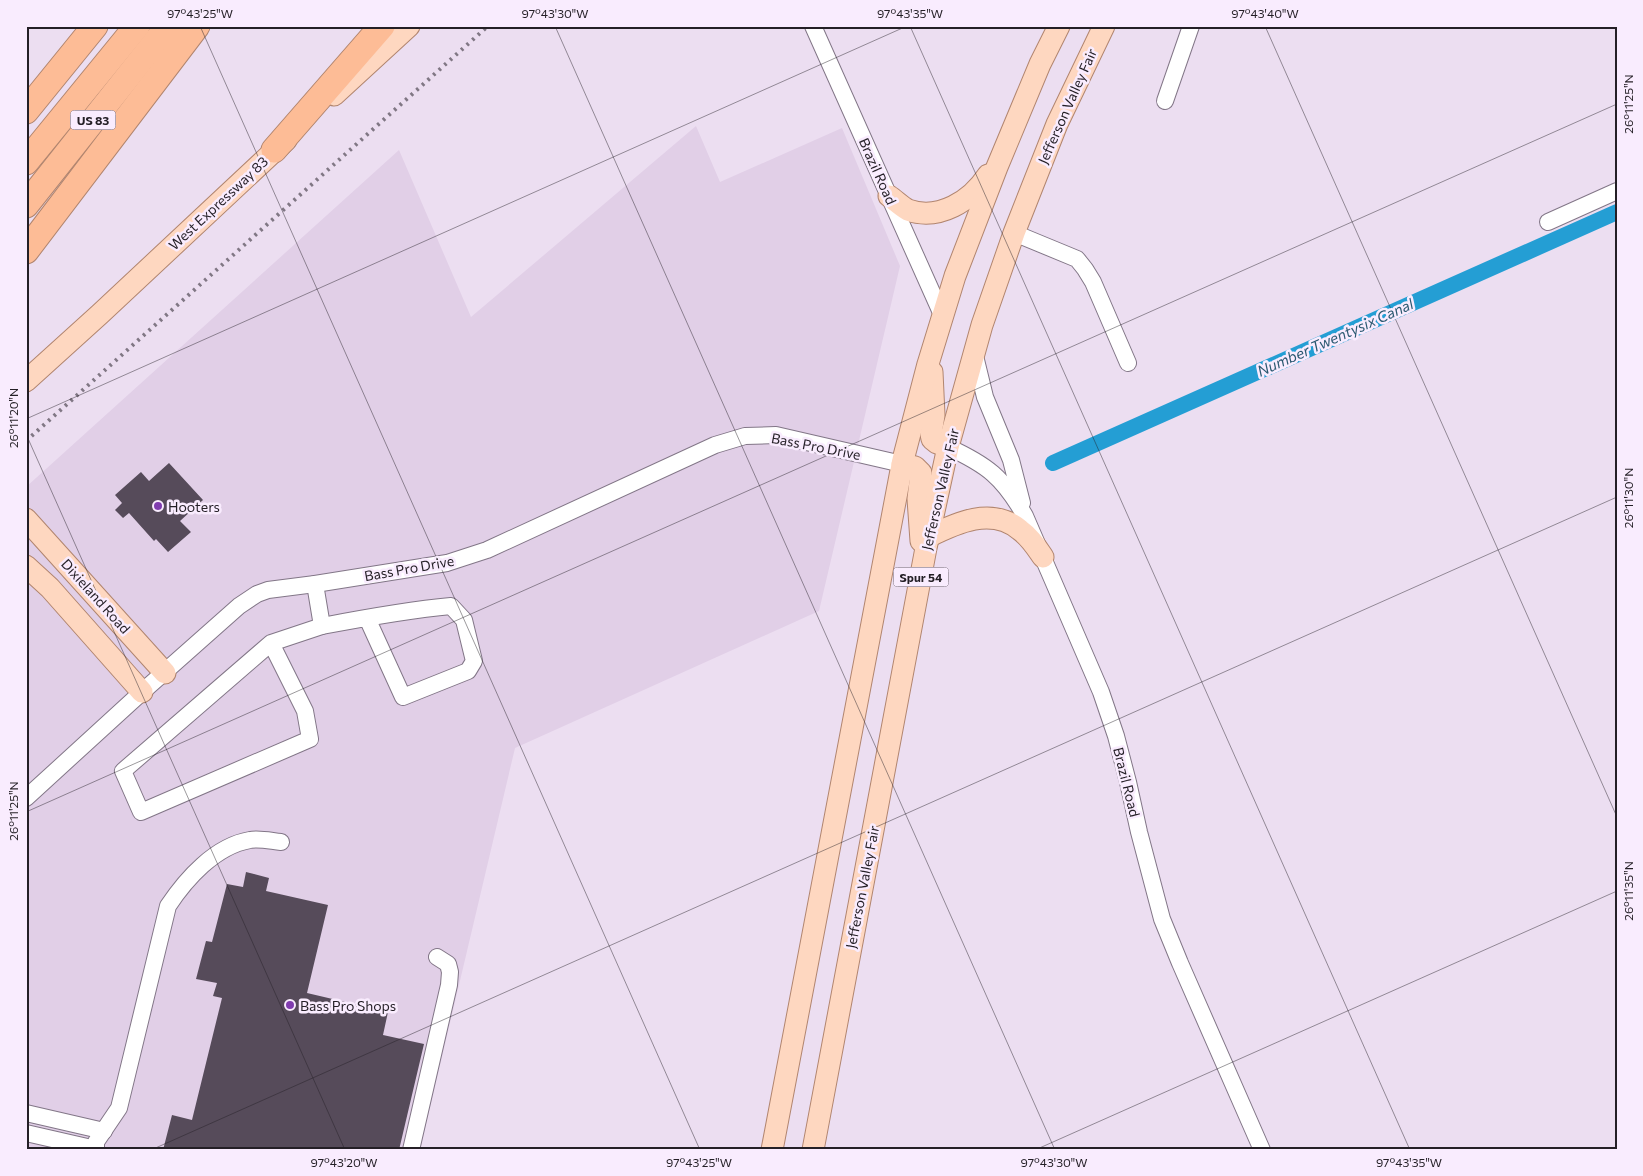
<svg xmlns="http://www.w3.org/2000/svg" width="1643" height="1176" font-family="Commissioner,sans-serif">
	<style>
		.built { fill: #e1cfe7 }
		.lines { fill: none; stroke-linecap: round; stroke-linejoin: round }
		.canal { stroke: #249ed4; stroke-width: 16 }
		.building { fill: #564b5a }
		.minor-casing { stroke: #827687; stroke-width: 18 }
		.major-casing { stroke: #b1856f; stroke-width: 23 }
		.highway-casing { stroke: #b1856f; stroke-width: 27 }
		.minor { stroke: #fff; stroke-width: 16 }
		.major { stroke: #fed7c0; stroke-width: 21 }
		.highway { stroke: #fdbc96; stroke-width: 25 }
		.rail { stroke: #807784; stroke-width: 4; stroke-dasharray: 2.5 5; stroke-linecap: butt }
		.ticks { fill: none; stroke: #241f26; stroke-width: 1; stroke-opacity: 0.45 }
		.poi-dot { fill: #803caf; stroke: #f9ecfe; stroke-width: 2 }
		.labels { text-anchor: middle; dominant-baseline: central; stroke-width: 5; stroke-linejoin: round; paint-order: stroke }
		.shield { fill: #f9ecfe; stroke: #645c67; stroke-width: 1 }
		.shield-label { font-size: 12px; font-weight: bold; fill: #241f26 }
		.street-label { font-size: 14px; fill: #241f26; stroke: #f9ecfe }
		.poi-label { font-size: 14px; fill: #241f26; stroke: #f9ecfe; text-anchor: start }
		.water-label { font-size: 15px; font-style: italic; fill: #2b5971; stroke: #f9ecfe }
		.neatline { fill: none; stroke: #241f26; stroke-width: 2 }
		.ticks-label { font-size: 12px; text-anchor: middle; fill: #241f26 }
	</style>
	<rect width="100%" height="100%" fill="#ecdef1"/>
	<polygon class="built" points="696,126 720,182 842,128 900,266 819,611 515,748 420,1150 26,1150 26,487 399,150 471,317"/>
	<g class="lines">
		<polyline class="canal" points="1053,463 1617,212"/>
	</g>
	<g class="building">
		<polygon points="169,463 203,500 180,521 191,532 168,552 156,539 154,541 129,513 123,518 115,510 122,503 115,495 141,472 149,481"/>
		<polygon points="246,872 269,878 266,891 328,905 307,993 388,1012 383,1035 424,1044 399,1150 163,1150 172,1115 192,1120 222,998 213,996 217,983 196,979 206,941 212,942 227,884 243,887"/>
	</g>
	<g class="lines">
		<defs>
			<g id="minor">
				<polyline points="813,26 943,317"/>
				<polyline points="1165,101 1191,26"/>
				<polyline points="1548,222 1617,191"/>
				<polyline points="1014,233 1077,259 1085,269 1093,282 1128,363"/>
				<polyline points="975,356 985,397 1011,460 1022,503"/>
				<path d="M948,447C987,465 1003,477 1025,516L1101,692L1116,736L1128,782L1139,832L1162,919L1180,963L1262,1150"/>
				<path d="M322,626C364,618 407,610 451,606L464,620L474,661L468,671L403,697L367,618"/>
				<polyline points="271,643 305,711 310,739 141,812 123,771 271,643 322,626 315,584"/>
				<polyline points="26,798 142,692 239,606 257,594 268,590 315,584 447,563 487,550 715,445 745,436 776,435 902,464"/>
				<polyline points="26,1113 104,1131"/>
				<polyline points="26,1133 96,1149"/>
				<path d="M96,1150V1142L119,1108L168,906C186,879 215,846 250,840C259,838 271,841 281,842"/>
				<polyline points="411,1150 449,985 450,972 448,964 437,957"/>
			</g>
			<g id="major">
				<polyline points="334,95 409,26"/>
				<path d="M889,196C895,200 902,207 908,210C939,221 971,201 988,175"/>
				<polyline points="932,372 934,415 931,434 932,439 937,443 948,447"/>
				<polyline points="26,381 100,314 286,140"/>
				<polyline points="902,464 915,467 921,473 918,499 921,541"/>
				<polyline points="26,519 165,673"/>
				<path d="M928,537C956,523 992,506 1020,530C1030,537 1036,547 1043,557"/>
				<polyline points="26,566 50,588 142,692"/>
				<polyline points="772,1150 903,460 928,364 955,276 997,167 1040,64 1059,26"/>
				<polyline points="813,1150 926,548 948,447 982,325 1014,233 1057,124 1104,26"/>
			</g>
			<g id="highway">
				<polyline points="26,111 95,26"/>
				<polyline points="274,150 382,26"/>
				<polyline points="26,162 137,26"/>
				<polyline points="26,205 168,26"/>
				<polyline points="26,251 197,26"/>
			</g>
		</defs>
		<use href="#minor" class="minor-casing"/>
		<use href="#major" class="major-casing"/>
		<use href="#highway" class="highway-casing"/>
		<use href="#minor" class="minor"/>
		<use href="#major" class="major"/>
		<use href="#highway" class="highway"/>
		<polyline class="rail" points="26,441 488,26"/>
	</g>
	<path class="ticks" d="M200,26L700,1150M555,26L1055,1150M910,26L1410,1150M1265,26L1617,817M26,419L907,26M26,434L345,1150M26,812L1617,104M151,1150L1617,497M1035,1150L1617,891"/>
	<g class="poi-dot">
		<circle cx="158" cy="506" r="5"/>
		<circle cx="290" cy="1005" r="5"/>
	</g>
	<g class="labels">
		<g class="shield">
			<rect x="70.5" y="110.5" width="45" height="19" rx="4"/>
			<rect x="893.5" y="567.5" width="55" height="19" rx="4"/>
		</g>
		<g class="shield-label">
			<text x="93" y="120">US 83</text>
			<text x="921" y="577">Spur 54</text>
		</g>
		<g class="street-label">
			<text transform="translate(1067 106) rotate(-66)">Jefferson Valley Fair</text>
			<text transform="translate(878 171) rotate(66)">Brazil Road</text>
			<text transform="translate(218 203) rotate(-43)">West Expressway 83</text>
			<text transform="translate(816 446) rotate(11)">Bass Pro Drive</text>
			<text transform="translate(940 489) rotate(-77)">Jefferson Valley Fair</text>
			<text transform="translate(409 568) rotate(-10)">Bass Pro Drive</text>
			<text transform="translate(96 596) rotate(48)">Dixieland Road</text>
			<text transform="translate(1127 782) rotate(76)">Brazil Road</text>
			<text transform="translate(862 887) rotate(-79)">Jefferson Valley Fair</text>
		</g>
		<g class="poi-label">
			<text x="168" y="506">Hooters</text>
			<text x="300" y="1005">Bass Pro Shops</text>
		</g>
		<g class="water-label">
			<text transform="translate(1335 337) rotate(-24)">Number Twentysix Canal</text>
		</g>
	</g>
	<rect width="1643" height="1176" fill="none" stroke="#f9ecfe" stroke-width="55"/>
	<rect x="28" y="28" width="1588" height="1120" class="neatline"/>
	<g class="ticks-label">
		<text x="200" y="18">97°43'25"W</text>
		<text x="555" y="18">97°43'30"W</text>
		<text x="910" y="18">97°43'35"W</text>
		<text x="1265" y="18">97°43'40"W</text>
		<text transform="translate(1629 104) rotate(-90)" y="4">26°11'25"N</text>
		<text transform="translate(14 418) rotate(-90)" y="4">26°11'20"N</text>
		<text transform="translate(1629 498) rotate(-90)" y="4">26°11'30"N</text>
		<text transform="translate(14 811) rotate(-90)" y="4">26°11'25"N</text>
		<text transform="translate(1629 891) rotate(-90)" y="4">26°11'35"N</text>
		<text x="344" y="1167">97°43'20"W</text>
		<text x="699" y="1167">97°43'25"W</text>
		<text x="1054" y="1167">97°43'30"W</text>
		<text x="1409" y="1167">97°43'35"W</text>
	</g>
</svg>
